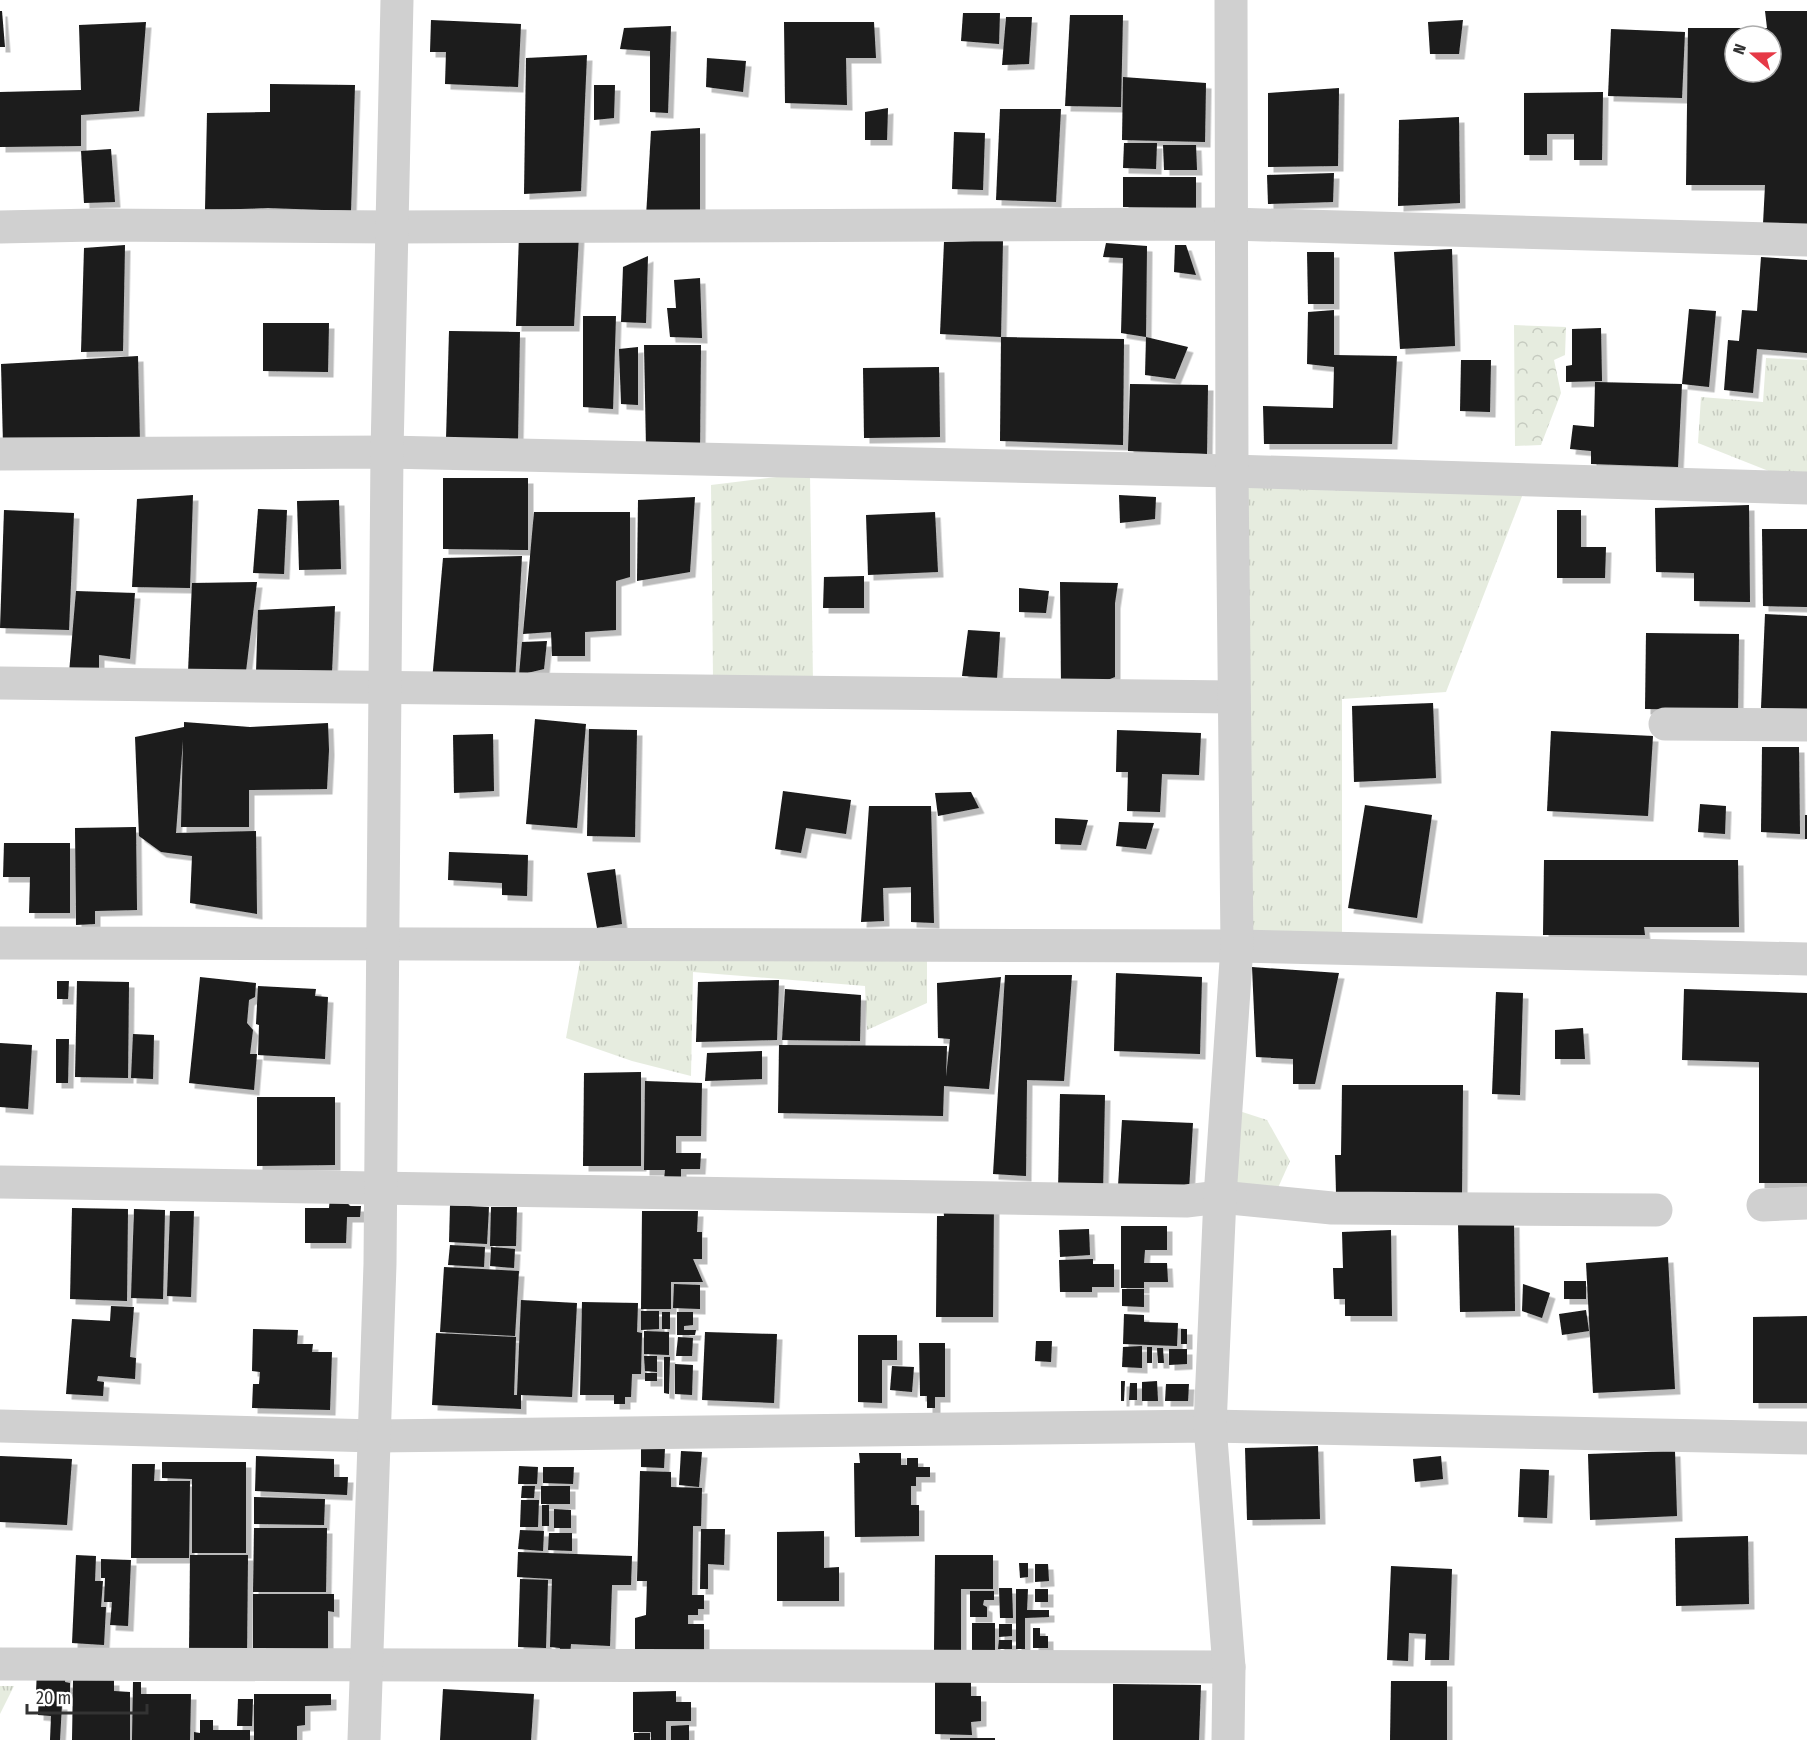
<svg xmlns="http://www.w3.org/2000/svg" width="1807" height="1740" font-family="'Fira Sans Condensed',sans-serif">
	<style>
		.grass { fill: url(#grass-tufts) }
		.park { fill: url(#park-crowns) }
		.building { fill: #1a1a1a; fill-rule: evenodd; filter: url(#shadow) }
		.lines { fill: none; stroke-linecap: round; stroke-linejoin: round }
		.minor { stroke: #d0d0d0; stroke-width: 33 }
	</style>
	<defs>
		<pattern id="grass-tufts" width="24" height="20" patternUnits="userSpaceOnUse" patternTransform="scale(1.5)"><rect width="24" height="20" fill="#e6ecdf"/><path d="M3 7l-1-3M5 7V3M7 7l1-3M15 17l-1-3M17 17v-4M19 17l1-3" fill="none" stroke="#c6cbc0"/></pattern>
		<pattern id="park-crowns" width="20" height="18" patternUnits="userSpaceOnUse" patternTransform="scale(1.5)"><rect width="20" height="18" fill="#e6ecdf"/><path d="M2 6a3 3 0 1 1 6 0M12 15a3 3 0 1 1 6 0" fill="none" stroke="#c6cbc0"/></pattern>
		<filter id="shadow"><feDropShadow dx="5.5" dy="5.5" stdDeviation="0" flood-color="#0004"/></filter>
	</defs>
	<rect width="100%" height="100%" fill="#fff"/>
	<g class="grass">
		<polygon points="1766,358 1807,360 1807,479 1784,477 1698,443 1701,397 1763,402"/>
		<polygon points="810,473 813,683 713,677 711,485"/>
		<polygon points="1244,483 1526,486 1446,692 1342,699 1342,940 1244,936"/>
		<polygon points="582,950 927,956 927,1003 867,1030 865,986 693,972 691,1076 632,1061 566,1038"/>
		<polygon points="1230,1108 1267,1120 1290,1161 1273,1199 1224,1194"/>
		<polygon points="0,1686 14,1686 0,1714"/>
	</g>
	<polygon class="park" points="1514,325 1566,327 1565,355 1554,360 1561,393 1541,445 1515,446"/>
	<g class="building">
		<polygon points="0,11 2,11 5,47 0,47"/>
		<path d="M1765,11H1807V224H1763L1765,185H1686L1688,28H1767ZM1735,36H1771V72H1735Z"/>
		<polygon points="963,13 1000,13 999,44 961,41"/>
		<polygon points="1070,15 1123,15 1121,107 1065,106"/>
		<polygon points="1006,17 1032,17 1029,64 1002,65"/>
		<polygon points="431,20 521,24 518,87 445,84 446,52 430,52"/>
		<polygon points="1463,20 1459,54 1430,54 1428,22"/>
		<polygon points="146,22 139,111 81,115 81,146 0,147 0,92 81,90 79,25"/>
		<polygon points="784,22 874,22 876,58 846,58 847,105 785,103"/>
		<polygon points="671,26 668,113 650,112 650,51 620,49 624,28"/>
		<polygon points="1611,29 1685,32 1682,98 1608,96"/>
		<polygon points="587,55 581,191 524,194 526,58"/>
		<polygon points="707,58 746,61 743,92 706,87"/>
		<polygon points="1123,77 1206,83 1205,142 1122,140"/>
		<polygon points="270,84 355,85 351,211 268,208 205,210 207,113 270,112"/>
		<polygon points="594,85 615,85 614,118 594,120"/>
		<polygon points="1339,88 1338,166 1268,167 1268,93"/>
		<polygon points="1603,92 1602,160 1574,160 1574,134 1547,134 1547,155 1524,155 1524,93"/>
		<polygon points="888,108 887,140 865,140 865,112"/>
		<polygon points="1000,109 1061,109 1056,202 996,200"/>
		<polygon points="1459,117 1460,203 1398,206 1399,120"/>
		<polygon points="700,128 700,221 646,217 651,131"/>
		<polygon points="954,132 985,133 983,190 952,189"/>
		<polygon points="1124,143 1157,143 1156,169 1123,168"/>
		<polygon points="1163,145 1196,145 1197,170 1164,170"/>
		<polygon points="111,149 115,202 84,203 81,151"/>
		<polygon points="1334,173 1333,202 1268,204 1267,175"/>
		<polygon points="1123,177 1196,177 1196,208 1123,207"/>
		<polygon points="519,234 579,235 574,326 516,326"/>
		<polygon points="1003,240 1001,337 940,334 944,242"/>
		<polygon points="1106,243 1147,246 1146,337 1121,333 1123,258 1103,257"/>
		<polygon points="125,245 123,351 81,352 84,248"/>
		<polygon points="1175,245 1186,245 1196,275 1174,272"/>
		<polygon points="1452,249 1455,346 1400,349 1394,252"/>
		<polygon points="1307,252 1334,252 1334,304 1308,304"/>
		<polygon points="648,256 646,323 621,322 623,267"/>
		<polygon points="1761,257 1807,260 1807,353 1757,349 1753,393 1724,390 1728,340 1739,341 1742,310 1757,311"/>
		<polygon points="700,278 702,338 670,337 667,308 676,308 674,280"/>
		<polygon points="1689,309 1716,311 1709,387 1682,384"/>
		<polygon points="1334,310 1334,355 1397,356 1392,444 1264,444 1263,406 1333,408 1334,367 1307,364 1308,312"/>
		<polygon points="583,316 616,316 613,409 583,407"/>
		<polygon points="263,323 329,323 328,372 263,371"/>
		<polygon points="1601,328 1602,381 1566,382 1566,366 1572,365 1572,329"/>
		<polygon points="449,331 520,332 518,439 446,439"/>
		<polygon points="1001,337 1124,339 1123,445 1000,441"/>
		<polygon points="1146,337 1188,347 1175,379 1145,375"/>
		<polygon points="644,345 701,345 700,449 646,448"/>
		<polygon points="638,347 638,405 621,404 619,349"/>
		<polygon points="138,356 140,443 3,445 1,364"/>
		<polygon points="1461,360 1491,360 1490,412 1460,411"/>
		<polygon points="939,367 940,437 864,438 863,368"/>
		<polygon points="1595,382 1682,384 1678,467 1591,464 1591,451 1570,449 1573,425 1594,427"/>
		<polygon points="1130,384 1208,385 1207,454 1128,451"/>
		<polygon points="443,478 528,478 528,550 443,549"/>
		<polygon points="193,495 190,588 132,587 137,499"/>
		<polygon points="1119,495 1156,497 1155,519 1120,523"/>
		<polygon points="695,497 690,572 637,581 638,500"/>
		<polygon points="339,500 341,569 299,570 297,501"/>
		<polygon points="1749,505 1750,602 1694,601 1694,573 1656,572 1655,508"/>
		<polygon points="258,509 287,510 284,574 253,573"/>
		<polygon points="4,510 74,513 69,630 0,628"/>
		<polygon points="1557,510 1581,510 1581,547 1606,547 1605,578 1557,578"/>
		<polygon points="534,512 630,512 630,577 616,581 616,630 585,632 585,656 552,656 551,632 523,634"/>
		<polygon points="935,512 938,572 868,575 866,515"/>
		<polygon points="1762,529 1807,529 1807,607 1763,606"/>
		<polygon points="522,556 515,682 432,681 443,558"/>
		<polygon points="864,576 864,608 823,608 824,577"/>
		<polygon points="257,582 245,679 188,672 192,583"/>
		<polygon points="1060,582 1118,583 1115,603 1115,677 1092,686 1061,685"/>
		<polygon points="1019,588 1049,591 1046,613 1019,612"/>
		<polygon points="76,591 135,593 130,659 99,655 99,673 69,673"/>
		<polygon points="335,606 332,672 256,672 258,610"/>
		<polygon points="1765,614 1807,616 1807,709 1761,708"/>
		<polygon points="968,630 1000,632 997,678 962,676"/>
		<polygon points="1646,633 1739,634 1738,710 1645,709"/>
		<polygon points="547,641 544,669 519,675 522,642"/>
		<polygon points="1433,703 1436,778 1354,782 1352,706"/>
		<polygon points="535,719 586,724 577,828 526,824"/>
		<polygon points="184,722 250,727 328,723 329,750 327,789 249,790 249,827 181,827 183,740 176,833 256,831 257,914 190,903 192,856 161,852 139,836 135,737 184,727"/>
		<polygon points="589,729 637,730 635,837 587,836"/>
		<polygon points="1117,730 1201,733 1199,775 1162,774 1160,812 1127,811 1128,772 1116,772"/>
		<polygon points="1551,731 1653,736 1648,816 1547,811"/>
		<polygon points="493,734 494,791 454,793 453,735"/>
		<polygon points="1762,747 1799,747 1800,834 1761,832"/>
		<polygon points="783,791 851,800 846,834 806,828 801,853 775,849"/>
		<polygon points="971,792 979,808 938,816 935,793"/>
		<polygon points="1700,804 1726,806 1725,834 1698,832"/>
		<polygon points="1365,805 1432,815 1417,918 1348,908"/>
		<polygon points="869,806 931,806 934,923 911,922 911,887 883,888 884,921 861,922"/>
		<rect x="1805" y="815" width="2" height="24"/>
		<polygon points="1055,818 1088,820 1081,845 1055,844"/>
		<polygon points="1119,822 1154,823 1146,849 1116,846"/>
		<polygon points="136,827 137,910 95,911 95,924 76,925 75,828"/>
		<polygon points="4,843 70,843 70,913 29,913 30,877 3,877"/>
		<polygon points="449,852 528,855 527,896 502,895 502,883 448,880"/>
		<polygon points="1544,860 1738,860 1739,927 1644,927 1645,935 1543,935"/>
		<polygon points="615,869 622,924 597,928 587,873"/>
		<polygon points="1252,967 1339,973 1315,1084 1293,1084 1293,1059 1256,1057"/>
		<polygon points="1116,973 1202,977 1200,1054 1114,1051"/>
		<polygon points="1005,975 1072,975 1064,1081 1027,1080 1026,1176 993,1174"/>
		<polygon points="200,977 256,983 255,997 249,1000 247,1023 253,1030 250,1054 257,1054 254,1090 189,1083"/>
		<polygon points="1001,977 989,1089 944,1086 943,1116 778,1113 779,1045 947,1046 946,1077 950,1039 938,1038 937,983"/>
		<polygon points="779,980 777,1040 696,1042 698,982"/>
		<polygon points="57,981 69,981 68,999 57,999"/>
		<polygon points="77,981 129,982 128,1078 75,1077"/>
		<polygon points="258,986 316,989 315,996 328,997 325,1059 258,1055 259,1025 256,1024"/>
		<polygon points="785,989 861,995 860,1041 782,1040"/>
		<polygon points="1684,989 1807,993 1807,1183 1759,1183 1759,1062 1682,1060"/>
		<polygon points="1496,992 1523,993 1520,1095 1492,1094"/>
		<polygon points="1583,1028 1585,1059 1555,1059 1555,1030"/>
		<polygon points="133,1034 154,1035 153,1079 131,1078"/>
		<polygon points="56,1039 69,1039 68,1083 56,1083"/>
		<polygon points="0,1043 32,1045 28,1109 0,1107"/>
		<polygon points="762,1051 762,1079 705,1081 707,1053"/>
		<polygon points="641,1072 641,1166 583,1166 584,1073"/>
		<polygon points="645,1081 702,1083 701,1136 676,1136 676,1153 701,1153 700,1169 681,1169 681,1180 664,1180 665,1170 644,1170"/>
		<polygon points="1342,1085 1463,1085 1462,1194 1336,1193 1335,1155 1341,1155"/>
		<polygon points="1060,1094 1105,1095 1103,1192 1058,1191"/>
		<polygon points="257,1097 335,1097 335,1165 257,1166"/>
		<polygon points="1122,1120 1193,1123 1189,1189 1118,1186"/>
		<polygon points="330,1197 342,1197 350,1206 361,1206 360,1217 347,1217 346,1243 305,1243 305,1208 329,1208"/>
		<polygon points="994,1201 993,1317 936,1317 937,1216 944,1216 943,1205"/>
		<polygon points="450,1205 489,1207 487,1244 449,1242"/>
		<polygon points="491,1207 517,1207 516,1246 490,1246"/>
		<polygon points="72,1208 128,1209 127,1301 70,1299"/>
		<polygon points="134,1209 165,1210 163,1299 131,1298"/>
		<polygon points="170,1211 194,1211 191,1297 167,1296"/>
		<polygon points="642,1211 698,1211 697,1232 702,1232 702,1259 693,1259 703,1282 671,1282 671,1309 641,1309"/>
		<polygon points="1514,1222 1515,1311 1460,1312 1458,1223"/>
		<polygon points="1121,1226 1167,1226 1167,1250 1145,1250 1144,1263 1167,1263 1168,1282 1144,1282 1144,1288 1121,1288"/>
		<polygon points="1089,1229 1090,1255 1060,1257 1059,1230"/>
		<polygon points="1391,1230 1392,1316 1345,1316 1345,1299 1334,1299 1333,1268 1343,1268 1342,1232"/>
		<polygon points="450,1245 485,1247 484,1267 448,1265"/>
		<polygon points="491,1247 515,1249 514,1268 490,1266"/>
		<polygon points="1668,1257 1675,1389 1593,1393 1586,1263"/>
		<polygon points="1093,1259 1093,1264 1114,1264 1114,1287 1092,1287 1092,1292 1060,1292 1059,1260"/>
		<polygon points="444,1267 519,1271 515,1336 440,1332"/>
		<rect x="1564" y="1281" width="22" height="18"/>
		<polygon points="674,1284 700,1285 700,1309 673,1308"/>
		<polygon points="1523,1284 1550,1293 1542,1318 1522,1311"/>
		<polygon points="1122,1289 1144,1289 1144,1307 1122,1306"/>
		<polygon points="521,1300 577,1303 572,1397 521,1395 521,1409 432,1405 436,1333 516,1337 514,1395 517,1395"/>
		<polygon points="582,1302 638,1303 637,1332 642,1333 641,1374 632,1374 631,1397 625,1397 625,1404 614,1404 614,1395 580,1395"/>
		<polygon points="111,1306 134,1307 130,1357 136,1358 135,1379 98,1376 97,1381 104,1382 103,1396 66,1394 72,1319 110,1321"/>
		<polygon points="1586,1310 1589,1331 1562,1335 1559,1314"/>
		<polygon points="641,1311 659,1311 659,1329 641,1330"/>
		<rect x="662" y="1312" width="8" height="17"/>
		<polygon points="677,1312 693,1312 693,1325 684,1326 684,1330 696,1330 695,1335 677,1335"/>
		<polygon points="1124,1314 1144,1315 1144,1322 1178,1323 1177,1346 1123,1344"/>
		<polygon points="1807,1316 1807,1403 1753,1403 1753,1317"/>
		<polygon points="253,1329 298,1330 297,1344 313,1344 312,1352 332,1352 330,1410 252,1408 253,1384 259,1384 260,1372 252,1371"/>
		<rect x="1181" y="1329" width="6" height="15"/>
		<polygon points="644,1331 669,1332 669,1355 644,1354"/>
		<polygon points="705,1332 777,1334 774,1403 702,1400"/>
		<polygon points="858,1335 897,1335 897,1360 882,1360 882,1403 858,1402"/>
		<polygon points="678,1337 693,1338 692,1356 676,1356"/>
		<polygon points="1036,1341 1052,1341 1051,1362 1035,1361"/>
		<polygon points="919,1343 945,1343 945,1397 935,1397 935,1408 927,1408 927,1396 920,1396"/>
		<polygon points="1142,1346 1142,1368 1122,1367 1123,1347"/>
		<rect x="1147" y="1347" width="5" height="16"/>
		<polygon points="1157,1348 1163,1348 1164,1363 1158,1363"/>
		<polygon points="1169,1349 1187,1349 1187,1364 1169,1365"/>
		<polygon points="644,1356 657,1356 657,1372 645,1371"/>
		<polygon points="664,1357 670,1357 669,1394 664,1393"/>
		<polygon points="675,1364 693,1365 692,1395 675,1394"/>
		<polygon points="892,1366 914,1367 912,1392 890,1390"/>
		<rect x="645" y="1373" width="12" height="8"/>
		<polygon points="1121,1381 1125,1381 1124,1401 1121,1401"/>
		<polygon points="1157,1381 1158,1401 1142,1401 1142,1382"/>
		<polygon points="1130,1383 1137,1383 1137,1400 1129,1400"/>
		<polygon points="1166,1384 1189,1384 1188,1401 1165,1401"/>
		<polygon points="1318,1446 1320,1519 1247,1520 1245,1448"/>
		<polygon points="641,1448 665,1448 664,1468 641,1467"/>
		<polygon points="681,1451 702,1452 699,1487 679,1485"/>
		<polygon points="1675,1451 1677,1516 1590,1520 1588,1454"/>
		<polygon points="859,1453 901,1453 901,1465 907,1465 907,1458 918,1458 918,1467 930,1467 930,1477 916,1477 916,1486 911,1486 911,1505 919,1505 919,1536 855,1537 854,1463 860,1463"/>
		<polygon points="0,1456 72,1459 67,1525 0,1522"/>
		<polygon points="256,1456 334,1459 334,1477 348,1477 347,1495 255,1491"/>
		<polygon points="1441,1456 1443,1479 1415,1482 1413,1459"/>
		<polygon points="162,1462 246,1462 246,1553 192,1553 192,1479 162,1478"/>
		<polygon points="132,1464 155,1464 154,1481 190,1481 189,1558 131,1558"/>
		<polygon points="519,1466 538,1467 537,1484 518,1484"/>
		<polygon points="543,1467 574,1467 573,1484 543,1483"/>
		<polygon points="1520,1469 1549,1470 1547,1518 1518,1517"/>
		<polygon points="640,1471 671,1472 671,1487 702,1488 701,1526 693,1526 692,1595 704,1595 704,1609 698,1609 698,1615 688,1615 688,1624 704,1624 704,1655 635,1654 635,1618 646,1615 647,1581 637,1581"/>
		<polygon points="522,1486 535,1486 534,1498 521,1498"/>
		<rect x="541" y="1486" width="29" height="18"/>
		<polygon points="254,1497 325,1499 324,1525 254,1524"/>
		<polygon points="521,1500 539,1500 538,1527 520,1527"/>
		<rect x="542" y="1505" width="7" height="21"/>
		<polygon points="554,1509 571,1510 571,1528 554,1528"/>
		<polygon points="254,1528 327,1528 326,1592 253,1592"/>
		<polygon points="701,1529 725,1529 724,1565 708,1564 708,1589 700,1589"/>
		<polygon points="520,1530 544,1531 543,1551 518,1549"/>
		<polygon points="824,1531 824,1568 839,1567 839,1601 777,1601 777,1532"/>
		<polygon points="549,1533 572,1533 572,1551 548,1550"/>
		<polygon points="1748,1536 1749,1604 1676,1606 1675,1538"/>
		<polygon points="518,1552 632,1556 631,1585 612,1585 610,1646 571,1644 570,1656 559,1655 560,1648 550,1647 552,1579 517,1577"/>
		<polygon points="76,1555 96,1556 95,1581 103,1581 101,1607 106,1607 104,1645 72,1643"/>
		<polygon points="190,1555 248,1555 247,1654 189,1653"/>
		<polygon points="935,1555 993,1555 993,1589 961,1589 961,1650 934,1651"/>
		<polygon points="101,1559 131,1560 128,1626 110,1625 112,1602 104,1602 105,1578 101,1578"/>
		<polygon points="1019,1563 1028,1563 1028,1577 1020,1578"/>
		<polygon points="1035,1564 1048,1564 1049,1581 1035,1582"/>
		<polygon points="1391,1566 1452,1569 1449,1660 1425,1660 1426,1634 1409,1633 1408,1661 1387,1660"/>
		<polygon points="520,1579 548,1580 546,1648 518,1647"/>
		<polygon points="999,1588 1012,1588 1013,1618 1000,1618"/>
		<polygon points="1016,1589 1028,1589 1027,1610 1049,1610 1049,1617 1025,1618 1025,1649 1016,1649"/>
		<rect x="1035" y="1589" width="13" height="13"/>
		<polygon points="970,1591 994,1591 994,1600 984,1600 983,1605 987,1607 987,1617 970,1617"/>
		<polygon points="253,1594 334,1594 334,1612 328,1611 328,1654 253,1654"/>
		<rect x="972" y="1623" width="23" height="35"/>
		<polygon points="999,1624 1012,1624 1012,1636 999,1637"/>
		<polygon points="1033,1628 1040,1628 1040,1636 1048,1636 1048,1648 1033,1648"/>
		<polygon points="999,1640 1012,1640 1012,1649 998,1649"/>
		<polygon points="37,1670 66,1672 65,1682 70,1683 70,1693 63,1692 61,1698 57,1699 57,1704 62,1704 60,1740 50,1740 51,1716 38,1715 39,1692 36,1692"/>
		<polygon points="73,1680 114,1680 114,1691 130,1692 130,1740 72,1740"/>
		<polygon points="935,1681 971,1681 971,1696 981,1696 981,1721 971,1722 972,1735 935,1734"/>
		<polygon points="1391,1681 1447,1681 1447,1740 1390,1740"/>
		<polygon points="133,1682 141,1682 141,1694 191,1694 190,1740 132,1740"/>
		<polygon points="1113,1684 1201,1685 1199,1740 1113,1740"/>
		<polygon points="443,1689 534,1694 531,1740 440,1740"/>
		<polygon points="676,1691 676,1702 691,1702 691,1721 666,1721 666,1740 651,1740 651,1732 633,1732 633,1692"/>
		<polygon points="254,1694 331,1694 331,1705 305,1706 305,1725 297,1726 297,1740 254,1740"/>
		<polygon points="238,1699 253,1699 252,1726 237,1726"/>
		<polygon points="200,1720 213,1720 213,1730 250,1730 250,1740 194,1740 194,1732 200,1733"/>
		<polygon points="689,1725 689,1740 671,1740 671,1726"/>
		<rect x="634" y="1733" width="16" height="7"/>
		<rect x="950" y="1738" width="45" height="2"/>
	</g>
	<g class="lines">
		<g class="minor">
			<polyline points="0,227 94,225 392,227 1231,224 1807,240"/>
			<polyline points="0,454 387,452 1232,471 1807,488"/>
			<polyline points="0,683 1234,697"/>
			<polyline points="1665,724 1807,725"/>
			<polyline points="0,943 1237,946 1807,959"/>
			<polyline points="0,1182 1186,1201 1220,1197 1332,1208 1656,1210"/>
			<polyline points="1763,1205 1807,1203"/>
			<polyline points="0,1426 375,1436 1210,1426 1807,1438"/>
			<polyline points="0,1664 1229,1667"/>
			<polyline points="364,1740 380,1264 387,452 397,0"/>
			<polyline points="1228,1740 1229,1667 1210,1426 1220,1197 1237,946 1232,471 1231,0"/>
		</g>
	</g>
	<g transform="translate(1753 54) rotate(290)"><circle r="28" fill="#ffffff" stroke="#adadad" stroke-width="1.5"/>
	<path d="M0-4.5L10 22L0 15L-10 22Z" fill="#e63946"/>
	<text y="-9" font-size="16" font-weight="bold" text-anchor="middle" fill="#333333">N</text>
	</g>
	<path d="M27 1704v9h120v-9" fill="none" stroke="#333333" stroke-width="3"/>
	<text x="36" y="1704" font-size="18" fill="#333333" stroke="#ffffff" stroke-width="4.5" paint-order="stroke">20 m</text>
</svg>
